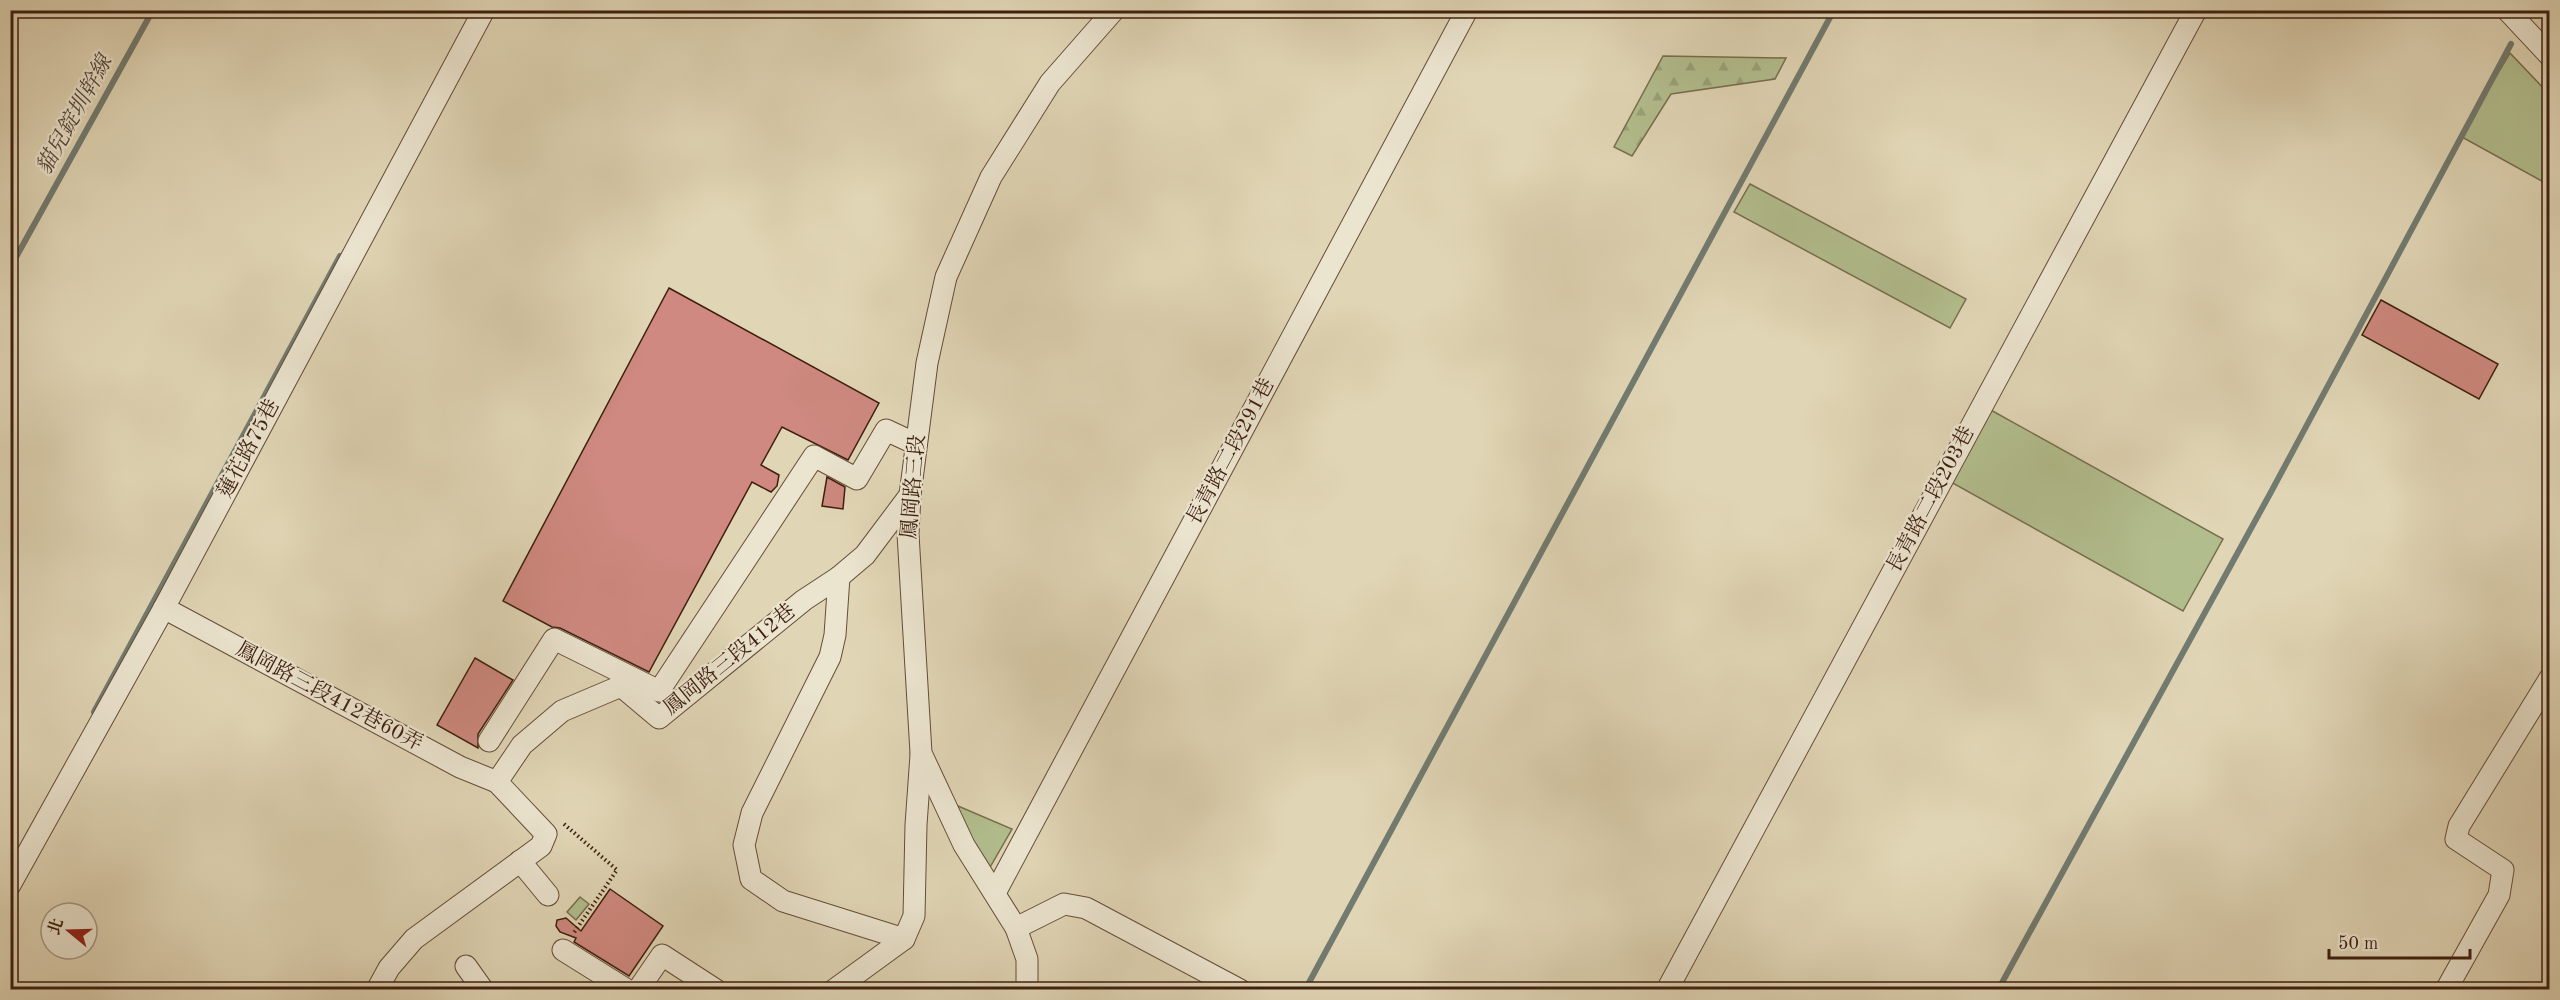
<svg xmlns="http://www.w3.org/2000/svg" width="2560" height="1000" font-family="'Old Standard TT','Noto Serif TC',serif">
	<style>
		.green { fill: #b2bd8d; stroke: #786e4e; stroke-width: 1.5 }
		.forest { fill: url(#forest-firs); stroke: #786e4e; stroke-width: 1.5 }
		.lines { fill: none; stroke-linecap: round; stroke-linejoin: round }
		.stream { stroke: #727b70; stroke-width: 6 }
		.building { fill: #cf8980; stroke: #3e1f0f; stroke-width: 1.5 }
		.minor-casing { stroke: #664c38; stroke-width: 23 }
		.path { stroke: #3e1f0f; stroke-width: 4; stroke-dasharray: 1.5 3; stroke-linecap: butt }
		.minor { stroke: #ebe4cf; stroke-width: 21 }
		.labels { text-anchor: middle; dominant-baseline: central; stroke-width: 4.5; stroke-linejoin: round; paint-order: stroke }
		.street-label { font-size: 21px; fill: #3e1f0f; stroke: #ebe4cf }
		.water-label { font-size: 22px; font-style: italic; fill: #544538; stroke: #ebe4cf }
	</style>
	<defs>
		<pattern id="forest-firs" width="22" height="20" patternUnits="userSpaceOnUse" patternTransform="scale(1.5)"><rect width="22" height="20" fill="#b2bd8d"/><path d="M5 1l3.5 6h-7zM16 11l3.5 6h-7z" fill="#9aa278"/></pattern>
	</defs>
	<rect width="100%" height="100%" fill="#e0d5b5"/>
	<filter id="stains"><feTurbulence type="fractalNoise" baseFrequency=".00333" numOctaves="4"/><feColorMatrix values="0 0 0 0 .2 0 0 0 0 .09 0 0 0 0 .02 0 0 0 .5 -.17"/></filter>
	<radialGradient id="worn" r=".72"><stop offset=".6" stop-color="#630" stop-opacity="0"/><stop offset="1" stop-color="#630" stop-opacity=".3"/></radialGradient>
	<g class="green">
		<polygon points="2510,53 2549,94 2549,185 2460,136"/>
		<polygon points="1750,184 1966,299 1950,328 1734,212"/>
		<polygon points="1989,409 2223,539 2183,611 1949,481"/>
		<polygon points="951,803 1012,829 989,869"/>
		<polygon points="580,897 589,904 576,920 567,912"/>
	</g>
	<polygon class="forest" points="1663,56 1786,58 1775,79 1671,94 1632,156 1614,147"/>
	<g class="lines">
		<g class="stream">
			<polyline points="10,268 153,10"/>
			<polyline points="94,712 340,256"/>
			<polyline points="1305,990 1834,10"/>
			<polyline points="1998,990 2271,492 2511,44"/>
		</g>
	</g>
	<g class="building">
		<polygon points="669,288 879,403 848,460 782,427 761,465 779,475 777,486 771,492 752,482 649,672 560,628 552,627 503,601"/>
		<polygon points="2381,300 2498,364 2479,399 2362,335"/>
		<polygon points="827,477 845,487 843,509 822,506"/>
		<polygon points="475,658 513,680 478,734 478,748 437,725"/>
		<polygon points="610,889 663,926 629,976 574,942 576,938 560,932 556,926 557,920 566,918 581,931"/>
	</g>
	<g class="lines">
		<defs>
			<g id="minor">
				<polyline points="2507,10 2550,56"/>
				<polyline points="839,577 835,635 830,657 752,813 744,845 751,879 783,901 904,939"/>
				<polyline points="164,608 460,767 497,782"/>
				<polyline points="489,741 554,639 659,691 814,456 857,479 886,430 916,444"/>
				<polyline points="520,861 548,895"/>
				<polyline points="10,885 164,608 484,10"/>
				<polyline points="995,893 1467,10"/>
				<polyline points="1016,928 1064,904 1086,908 1240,990"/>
				<polyline points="563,950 627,990"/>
				<polyline points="466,966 483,990"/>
				<polyline points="377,990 389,968 414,939 541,846 546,834 497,782 522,745 562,711 621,686 659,718 804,600 839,577 865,555 910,495"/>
				<polyline points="638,990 662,955 716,990"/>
				<polyline points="834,990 904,939 914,916 916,825 921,755"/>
				<polyline points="1027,990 1027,959 1016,928 964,845 921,753 908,534 910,495 927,363 946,277 991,177 1050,83 1114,10"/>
				<polyline points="1667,990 2196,10"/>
				<polyline points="2446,990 2499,895 2503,870 2456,839 2459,826 2550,678"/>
			</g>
		</defs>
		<use href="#minor" class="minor-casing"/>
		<polyline class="path" points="564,824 617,870 573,934"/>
		<use href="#minor" class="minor"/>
	</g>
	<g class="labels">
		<g class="street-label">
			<text transform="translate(249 449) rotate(-62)">蓮花路75巷</text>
			<text transform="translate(1231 452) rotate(-62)">長青路二段291巷</text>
			<text transform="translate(914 487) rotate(-85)">鳳岡路三段</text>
			<text transform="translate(1931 500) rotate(-62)">長青路二段203巷</text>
			<text transform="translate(730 660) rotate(-39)">鳳岡路三段412巷</text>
			<text transform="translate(329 697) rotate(28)">鳳岡路三段412巷60弄</text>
		</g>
		<g class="water-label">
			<text transform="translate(75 115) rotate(-61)">貓兒錠圳幹線</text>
		</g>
	</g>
	<rect width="2560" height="1000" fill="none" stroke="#e0d5b5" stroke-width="36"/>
	<rect x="12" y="12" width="2536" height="976" fill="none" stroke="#3e1f0f" stroke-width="3"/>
	<rect x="18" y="18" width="2524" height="964" fill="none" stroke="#3e1f0f" stroke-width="1.5"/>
	<g transform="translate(69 931) rotate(289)"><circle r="28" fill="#ebe4cf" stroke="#a69582" stroke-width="1.5"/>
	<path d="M0-4.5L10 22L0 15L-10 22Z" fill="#8f2418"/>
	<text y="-9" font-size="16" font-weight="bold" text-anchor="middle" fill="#3e1f0f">北</text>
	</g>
	<path d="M2329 949v9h141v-9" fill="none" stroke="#3e1f0f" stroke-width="3"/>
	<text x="2338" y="949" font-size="18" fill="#3e1f0f" stroke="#ebe4cf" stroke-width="4.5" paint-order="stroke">50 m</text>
	<rect width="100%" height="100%" filter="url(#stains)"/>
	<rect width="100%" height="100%" fill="url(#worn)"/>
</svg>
